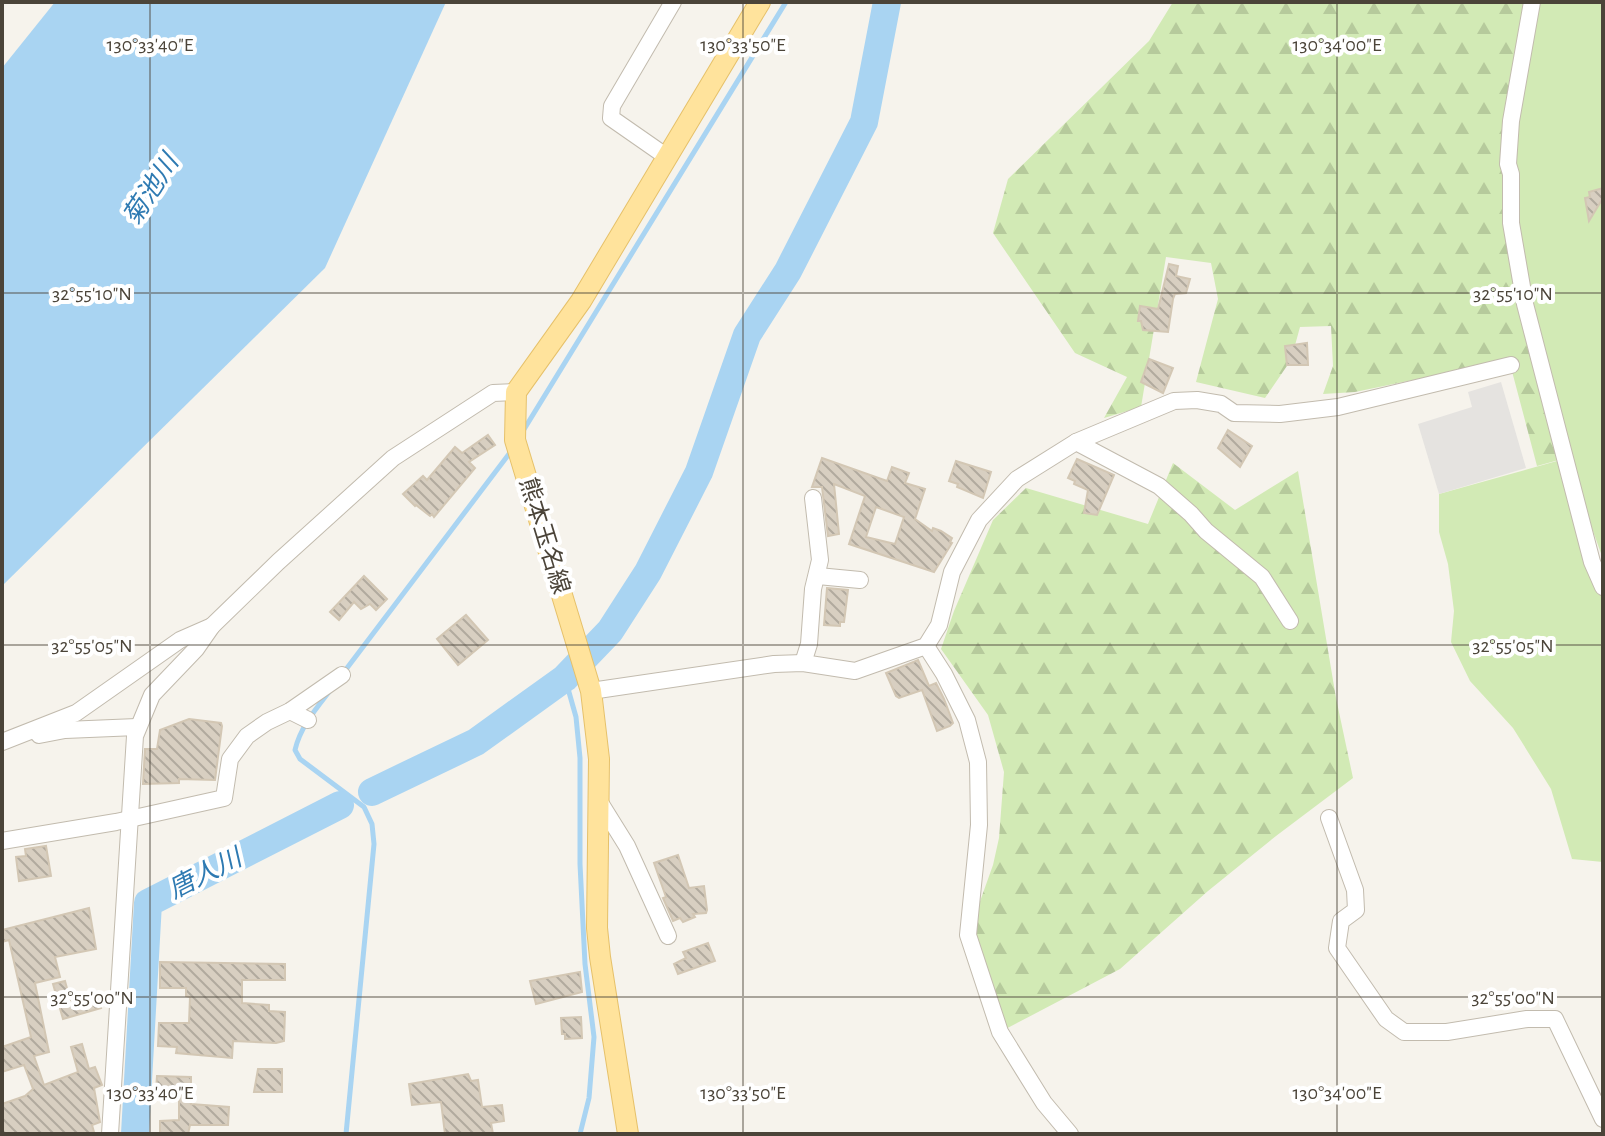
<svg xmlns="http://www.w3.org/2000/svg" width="1605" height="1136" font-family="'Alegreya Sans','Noto Sans JP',sans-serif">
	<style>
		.forest { fill: url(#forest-firs) }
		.park { fill: #d2eab5 }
		.parking { fill: #e5e3e0 }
		.water { fill: #a9d4f2 }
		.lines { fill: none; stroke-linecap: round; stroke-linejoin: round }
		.stream { stroke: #a9d4f2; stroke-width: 5 }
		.river { stroke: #a9d4f2; stroke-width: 28 }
		.building { fill: url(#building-back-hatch); stroke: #d3c7b4; stroke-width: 2; fill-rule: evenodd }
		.minor-casing { stroke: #c2bbae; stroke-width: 18 }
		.major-casing { stroke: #e6c16a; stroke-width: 22 }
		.minor { stroke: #fff; stroke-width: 16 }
		.major { stroke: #ffe39c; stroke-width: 20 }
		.ticks { fill: none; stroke: #4b4439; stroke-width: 2; stroke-opacity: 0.45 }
		.labels { text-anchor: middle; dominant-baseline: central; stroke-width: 8; stroke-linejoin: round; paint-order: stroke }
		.street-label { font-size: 24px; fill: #4b4439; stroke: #fff }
		.water-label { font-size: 26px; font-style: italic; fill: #2e7ab2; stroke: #fff }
		.ticks-label { font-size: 20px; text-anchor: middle; fill: #4b4439; stroke: #fff; stroke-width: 8; stroke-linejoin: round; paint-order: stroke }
	</style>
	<defs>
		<pattern id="forest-firs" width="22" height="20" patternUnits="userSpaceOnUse" patternTransform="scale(2)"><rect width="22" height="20" fill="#d2eab5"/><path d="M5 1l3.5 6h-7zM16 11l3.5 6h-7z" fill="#b6ca9c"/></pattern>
		<pattern id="building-back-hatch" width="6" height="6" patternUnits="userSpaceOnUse" patternTransform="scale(2)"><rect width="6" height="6" fill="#d8cfc1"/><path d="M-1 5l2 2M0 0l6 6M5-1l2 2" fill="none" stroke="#b1aa9e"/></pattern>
	</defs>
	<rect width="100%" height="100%" fill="#f6f3ec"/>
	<g class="forest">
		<polygon points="1173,2 1531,2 1566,458 1537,466 1509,360 1355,392 1323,394 1333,366 1331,326 1300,327 1291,360 1265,398 1196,382 1218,299 1211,263 1166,257 1141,407 1104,418 1127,377 1075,353 993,233 1008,179 1149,41"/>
		<polygon points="1173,463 1235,510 1298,471 1336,698 1353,778 1276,836 1208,891 1120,969 1000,1032 968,935 993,865 999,838 1004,772 988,715 941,649 954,611 993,520 1026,488 1148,524"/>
	</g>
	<g class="park">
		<polygon points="1535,2 1603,2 1603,559 1523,336 1509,207 1509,130"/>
		<polygon points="1564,459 1603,585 1603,862 1572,859 1551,789 1513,728 1470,681 1451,642 1454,611 1448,564 1439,532 1439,494"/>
	</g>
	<polygon class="parking" points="1501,382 1526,468 1439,494 1418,424 1472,407 1468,392"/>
	<polygon class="water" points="55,2 446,2 325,268 2,586 2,68"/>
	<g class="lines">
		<g class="stream">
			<polyline points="523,431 786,2"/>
			<polyline points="344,672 512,450"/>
			<polyline points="565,678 576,717 580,758 580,864 585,964 594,1037 589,1098 580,1134"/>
			<path d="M329,692C315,710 300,728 295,750L300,759L364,807L372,824L374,844L346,1134"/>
		</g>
		<g class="river">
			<polyline points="372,792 476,742 565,678 610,631 648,572 699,472 747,335 788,271 864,122 887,2"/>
			<polyline points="135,1134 148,903 340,805"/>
		</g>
	</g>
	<g class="building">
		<polygon points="1603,188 1603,198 1589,221 1585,198 1590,197 1589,192"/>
		<polygon points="1169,264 1178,266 1176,276 1190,279 1186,293 1175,294 1173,299 1168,332 1143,330 1141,321 1138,321 1140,306 1158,309"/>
		<polygon points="1307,343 1308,365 1287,365 1285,346"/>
		<polygon points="1149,359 1173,368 1163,393 1141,382"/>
		<polygon points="1228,430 1252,446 1240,467 1218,448"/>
		<polygon points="488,435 495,445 469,462 475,468 434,517 432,514 430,516 416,505 415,506 403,494 423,476 427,480 455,447 462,453"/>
		<path d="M822,458L887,481L892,467L909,473L905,483L925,489L915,519L932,531L933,528L941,531L952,538L950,542L952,543L934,572L849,544L865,496L834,484L839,534L828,536L822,487H812ZM876,507L904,517L895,544L866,537Z"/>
		<polygon points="1077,459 1114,475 1097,515 1084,513 1088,490 1074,484 1075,481 1068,478"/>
		<polygon points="956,461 991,472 983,498 957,487 958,484 949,481"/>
		<polygon points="364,576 387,599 376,610 370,604 361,609 354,602 339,620 330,612"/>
		<polygon points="827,588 848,590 844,622 840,622 840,626 824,625"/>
		<polygon points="466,615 488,640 458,665 437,639"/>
		<polygon points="918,660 929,686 936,683 944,699 953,723 950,726 937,731 922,690 899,698 896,696 886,673"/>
		<polygon points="189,719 221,723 222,726 215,780 179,779 179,783 143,784 145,749 157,749 160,730"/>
		<polygon points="46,846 51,876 19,881 16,857 26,856 25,849"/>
		<polygon points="678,855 689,888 704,886 707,910 706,913 693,914 695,917 683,922 680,918 673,921 663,898 666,897 654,863"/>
		<polygon points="89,908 96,949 55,957 60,977 35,983 49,1052 34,1056 44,1085 78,1072 71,1047 82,1044 89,1069 95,1067 102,1085 94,1088 100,1122 92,1125 94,1132 87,1134 2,1134 2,1104 25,1096 33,1089 24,1065 2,1072 2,1047 31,1037 9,940 2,942 2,930"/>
		<polygon points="708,943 715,961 678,974 674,964 686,958 683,952"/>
		<polygon points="160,962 285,964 285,980 242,980 242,1003 269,1005 269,1011 285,1012 284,1041 276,1043 233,1041 232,1058 176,1053 177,1047 158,1046 159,1023 189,1023 190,997 186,996 186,988 160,988"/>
		<polygon points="580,972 582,992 536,1004 530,981"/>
		<polygon points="65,981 71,1003 97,995 101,1008 63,1019 53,984"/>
		<polygon points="581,1017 582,1038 565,1039 565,1034 562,1034 561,1018"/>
		<polygon points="258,1069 282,1069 282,1092 254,1092"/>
		<polygon points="468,1074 471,1081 478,1080 482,1107 502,1105 504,1121 491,1123 493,1134 445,1134 441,1102 412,1105 409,1084"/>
		<polygon points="157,1076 191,1077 191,1104 229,1107 228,1125 190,1125 188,1134 160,1134 160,1121 179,1120 179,1097 165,1097 165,1091 156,1090"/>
	</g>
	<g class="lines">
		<defs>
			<g id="minor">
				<polyline points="1532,2 1511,121 1508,164 1511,174 1511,223 1525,304 1592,562 1603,587"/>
				<polyline points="667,157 611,118 612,106 673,2"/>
				<polyline points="1076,442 1159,486 1191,514 1206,531 1262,577 1290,621"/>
				<polyline points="818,576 860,580"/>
				<polyline points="926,646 944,674 967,720 978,762 979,825 968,935 1000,1032 1044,1103 1070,1134"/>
				<polyline points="803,663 809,644 813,589 820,560 813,498"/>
				<polyline points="591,691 774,664 803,663 855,671 926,646 939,625 952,572 979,520 1017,479 1076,442 1174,401 1197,400 1221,404 1234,413 1280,414 1338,407 1511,365"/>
				<polyline points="290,711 308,720"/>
				<polyline points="39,735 65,730 137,727"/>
				<polyline points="2,742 76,713 180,640 212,626"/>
				<polyline points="599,801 627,846 668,936"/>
				<polyline points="1329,818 1355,890 1356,910 1341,921 1337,948 1386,1019 1404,1032 1447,1032 1527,1019 1555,1019 1603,1119"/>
				<polyline points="2,841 116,822 224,798 230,759 247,736 267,722 290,711 342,675"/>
				<polyline points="110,1134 135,736 152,695 196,649 212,626 278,562 393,458 493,393 516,392"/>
			</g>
			<polyline id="major" points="628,1134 600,957 597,928 599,759 591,691 515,440 516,392 581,301 760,2"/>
		</defs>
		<use href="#minor" class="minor-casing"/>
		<use href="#major" class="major-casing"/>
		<use href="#minor" class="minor"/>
		<use href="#major" class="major"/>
	</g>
	<path class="ticks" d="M150,2V1134M743,2V1134M1337,2V1134M2,293H1603M2,645H1603M2,997H1603"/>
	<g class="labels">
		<g class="street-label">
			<text transform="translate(544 536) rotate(73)">熊本玉名線</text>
		</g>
		<g class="water-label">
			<text transform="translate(151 190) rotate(-57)">菊池川</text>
			<text transform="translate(205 874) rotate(-27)">唐人川</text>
		</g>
	</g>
	<g class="ticks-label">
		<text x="150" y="51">130°33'40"E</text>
		<text x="743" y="51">130°33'50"E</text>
		<text x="1337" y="51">130°34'00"E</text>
		<text x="92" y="300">32°55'10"N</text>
		<text x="1513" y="300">32°55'10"N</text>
		<text x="92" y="652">32°55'05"N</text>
		<text x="1513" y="652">32°55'05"N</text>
		<text x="92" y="1004">32°55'00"N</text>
		<text x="1513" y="1004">32°55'00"N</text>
		<text x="150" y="1099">130°33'40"E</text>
		<text x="743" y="1099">130°33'50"E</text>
		<text x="1337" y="1099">130°34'00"E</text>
	</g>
	<rect width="1605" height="1136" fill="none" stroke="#4b4439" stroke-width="8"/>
</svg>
